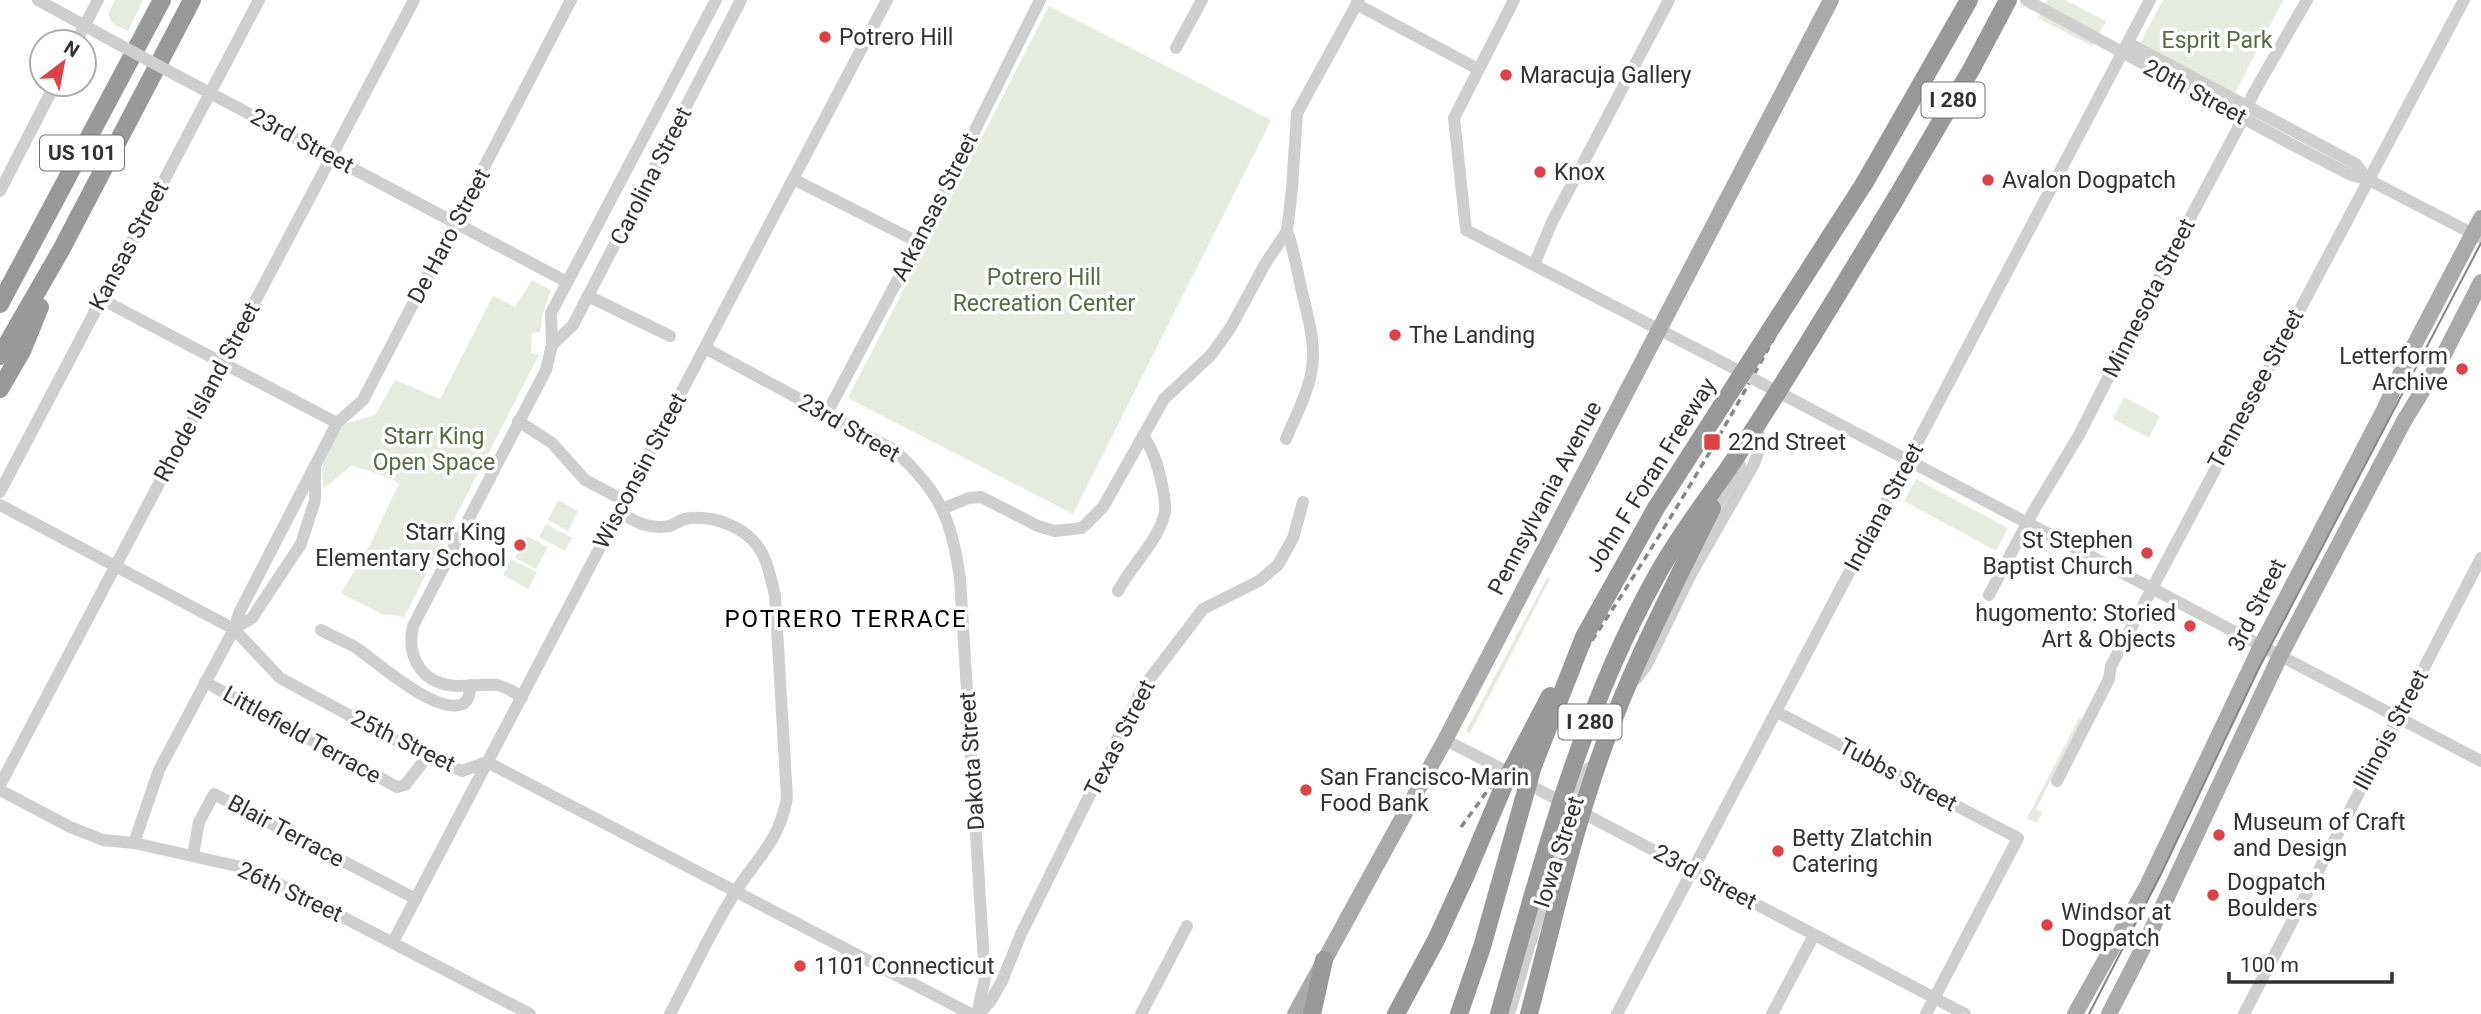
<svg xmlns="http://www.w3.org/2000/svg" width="2481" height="1014" font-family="Roboto,sans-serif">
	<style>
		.green { fill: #e5ebdf }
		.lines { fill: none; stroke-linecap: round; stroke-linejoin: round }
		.minor { stroke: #cfcfcf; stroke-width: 12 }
		.major { stroke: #aaa; stroke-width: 16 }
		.highway { stroke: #999; stroke-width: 18 }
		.tram { stroke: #878787; stroke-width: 2 }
		.rail { stroke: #878787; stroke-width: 3.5; stroke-dasharray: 7 5; stroke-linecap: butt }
		.minor-bridge { stroke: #cfcfcf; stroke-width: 12 }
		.highway-bridge { stroke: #999; stroke-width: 18 }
		.poi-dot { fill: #db4349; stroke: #fff; stroke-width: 2.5 }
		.labels { text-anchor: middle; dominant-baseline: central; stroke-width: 7; stroke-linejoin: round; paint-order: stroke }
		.shield { fill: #fff; stroke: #707070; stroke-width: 2 }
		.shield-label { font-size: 21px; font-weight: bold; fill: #323232 }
		.poi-label { font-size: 23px; fill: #323232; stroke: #fff; text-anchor: start }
		.park-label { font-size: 23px; fill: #546c42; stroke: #fff }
		.street-label { font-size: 23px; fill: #323232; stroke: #fff }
		.neighbourhood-label { font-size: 24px; letter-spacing: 2px; fill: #000; stroke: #fff }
	</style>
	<rect width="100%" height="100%" fill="#fff"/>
	<g class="green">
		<polygon points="115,0 143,0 128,31 113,24 108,14"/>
		<polygon points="2047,0 2065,0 2106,21 2092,46 2038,18"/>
		<polygon points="2163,0 2283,0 2234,95 2140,43"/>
		<polygon points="1049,6 1271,120 1073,514 848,398"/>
		<path d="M532,280L551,290L543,313L540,332L532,333L531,353L539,355L404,617L382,614L341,593L370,545L399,484C387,474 367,472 352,465L323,489L322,466L341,425L375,415L395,380L440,399L493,296L515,307Z"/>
		<polygon points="2124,397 2160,416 2149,438 2113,419"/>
		<polygon points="1916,479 2008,528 1996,551 1904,501"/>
		<polygon points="558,500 578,511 568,531 548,520"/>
		<polygon points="546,524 572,538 565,551 539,537"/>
		<polygon points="527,536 548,547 536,569 515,558"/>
		<polygon points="511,559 537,572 528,589 503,575"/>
		<polygon points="1547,578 1550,579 1470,733 1466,731"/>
		<polygon points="2079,718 2082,720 2036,809 2042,812 2037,823 2027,818"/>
	</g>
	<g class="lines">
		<g class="minor">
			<polyline points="38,0 118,44"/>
			<polyline points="1514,0 1454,118 1466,230 1722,362"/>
			<polyline points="1356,4 1478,69"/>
			<polyline points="76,42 98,0"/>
			<polyline points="2128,43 2356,164 2367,179"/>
			<polyline points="1176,48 1202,0"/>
			<polyline points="174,74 567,282"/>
			<polyline points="2291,144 2351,175 2367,179 2481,238"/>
			<polyline points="793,179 918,242"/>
			<polyline points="0,191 55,84"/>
			<polyline points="1534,265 1552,222 1669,0"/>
			<polyline points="588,296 670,336"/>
			<polyline points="101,299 337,423"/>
			<polyline points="552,345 573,325 741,0"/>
			<path d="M705,348L894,450C940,491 952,520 960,579L985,978L977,1014"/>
			<polyline points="1774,390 2481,761"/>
			<polyline points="827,413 940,200 1040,0"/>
			<polyline points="518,421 552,443 585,480 625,501"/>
			<path d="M1286,439C1294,419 1307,396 1311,374C1318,341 1305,310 1299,278C1295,261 1293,247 1287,231"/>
			<polyline points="0,492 259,0"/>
			<polyline points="0,505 234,629 280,678 427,757 462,771 487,762 971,1014"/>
			<polyline points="944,508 969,498 981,497 1038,526 1055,531 1082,528 1103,507 1164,399 1211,355 1231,327 1265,264 1287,231 1292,189 1297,113 1359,0"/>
			<path d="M619,512C635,522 650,530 670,526C675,524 680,520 685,519C713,514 748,527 762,553C769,566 771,580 775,595L787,798C779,842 758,856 736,891C711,930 692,973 670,1014"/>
			<polyline points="1710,516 1740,465"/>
			<path d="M1118,591C1130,567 1160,539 1165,512C1166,502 1163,490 1161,480C1157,463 1153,450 1143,435"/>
			<polyline points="1989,595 2034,510 2079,435 2171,254 2237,130 2253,94 2307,0"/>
			<polyline points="234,629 252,618 301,544 315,500 315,468"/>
			<path d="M321,630C332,636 344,641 355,647C376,661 436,716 463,704C469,701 470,692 471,685"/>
			<polyline points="1636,679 1646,666 1691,574 1754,464 1759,450 1759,435"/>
			<polyline points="205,682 397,787 405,785 427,757"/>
			<path d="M522,697C514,692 506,687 497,685C484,684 471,686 458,686C423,685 406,659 413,626L546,370L552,345L551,313L716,0"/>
			<polyline points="1777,712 2018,838 1926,1014"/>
			<polyline points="1445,740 1473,754"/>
			<polyline points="1522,781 1965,1014"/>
			<polyline points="2057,781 2109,679 2111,666 2464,0"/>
			<polyline points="0,785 414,0"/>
			<polyline points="0,790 70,827 103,840 134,843 250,869 530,1014"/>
			<polyline points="134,843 159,770 234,629 240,611 337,423 363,400 571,0"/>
			<polyline points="193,855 199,822 214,794 416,899"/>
			<polyline points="393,942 887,0"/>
			<polyline points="979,1014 990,1002 1002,981 1021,934 1142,689 1203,609 1259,581 1278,565 1293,538 1303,502"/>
			<polyline points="1141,1014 1187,926"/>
			<polyline points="1509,1014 1571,806 1589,768"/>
			<polyline points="1617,1014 2150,0"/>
			<polyline points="1772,1014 1814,935"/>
			<polyline points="2244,1014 2481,558"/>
		</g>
		<g class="major">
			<polyline points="1295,1014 1445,740 1831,0"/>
			<polyline points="2075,1014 2147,886 2261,646 2384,410 2408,357 2481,218"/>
			<polyline points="2109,1014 2144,946 2280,656 2404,421 2440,362 2481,282"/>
		</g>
		<g class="highway">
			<polyline points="1865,182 1969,0"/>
			<polyline points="1896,198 1972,68 2008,0"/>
			<polyline points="0,304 162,0"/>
			<polyline points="0,356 61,250 192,0"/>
			<polyline points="0,389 22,351 40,307"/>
			<polyline points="1312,1014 1324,960"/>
			<polyline points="1396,1014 1436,940 1466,875"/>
		</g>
		<polyline class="tram" points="2089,1014 2161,874 2259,668 2481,243"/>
		<path class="rail" d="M1461,827C1595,646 1714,458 1816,258"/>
		<g class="minor-bridge">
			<polyline points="2026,0 2291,144"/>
			<polyline points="118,44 174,74"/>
			<polyline points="1722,362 1774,390"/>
			<polyline points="1473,754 1515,776"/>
		</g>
		<g class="highway-bridge">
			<polyline points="1466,875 1507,778 1550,696"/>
			<polyline points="1459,1014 1482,947 1533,766 1584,637 1656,508 1865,182"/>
			<path d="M1499,1014C1541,866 1580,713 1656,577C1679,534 1711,495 1738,454C1793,370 1844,284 1896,198"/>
			<path d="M1529,1014C1552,927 1571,837 1602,751C1631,667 1673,588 1712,508"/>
		</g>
	</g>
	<g class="poi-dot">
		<circle cx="825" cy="37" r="7"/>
		<circle cx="1506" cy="75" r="7"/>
		<circle cx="1540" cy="172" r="7"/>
		<circle cx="1988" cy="180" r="7"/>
		<circle cx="1395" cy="335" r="7"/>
		<circle cx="2462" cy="369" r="7"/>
		<rect x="1703" y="433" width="18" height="18" rx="3.5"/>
		<circle cx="520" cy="545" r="7"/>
		<circle cx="2147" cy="553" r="7"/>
		<circle cx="2190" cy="626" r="7"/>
		<circle cx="1306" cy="790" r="7"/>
		<circle cx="2219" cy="835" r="7"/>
		<circle cx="1778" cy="851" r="7"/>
		<circle cx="2213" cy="895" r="7"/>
		<circle cx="2047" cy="925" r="7"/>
		<circle cx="800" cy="966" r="7"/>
	</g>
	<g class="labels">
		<g class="shield">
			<rect x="1921.5" y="82.5" width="63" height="35" rx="5"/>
			<rect x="40" y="135.5" width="84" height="35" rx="5"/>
			<rect x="1558.5" y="704.5" width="63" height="35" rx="5"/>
		</g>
		<g class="shield-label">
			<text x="1953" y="100">I 280</text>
			<text x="82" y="153">US 101</text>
			<text x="1590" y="722">I 280</text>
		</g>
		<g class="poi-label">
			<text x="839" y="37">Potrero Hill</text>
			<text x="1520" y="75">Maracuja Gallery</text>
			<text x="1554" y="172">Knox</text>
			<text x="2002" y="180">Avalon Dogpatch</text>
			<text x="1409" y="335">The Landing</text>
			<text x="2448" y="356" text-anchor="end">Letterform<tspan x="2448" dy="26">Archive</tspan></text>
			<text x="1728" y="442">22nd Street</text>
			<text x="506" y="532" text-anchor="end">Starr King<tspan x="506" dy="26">Elementary School</tspan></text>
			<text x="2133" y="540" text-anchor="end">St Stephen<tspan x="2133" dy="26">Baptist Church</tspan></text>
			<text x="2176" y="613" text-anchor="end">hugomento: Storied<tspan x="2176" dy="26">Art &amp; Objects</tspan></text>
			<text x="1320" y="777">San Francisco-Marin<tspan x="1320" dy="26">Food Bank</tspan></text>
			<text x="2233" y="822">Museum of Craft<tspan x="2233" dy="26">and Design</tspan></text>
			<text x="1792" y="838">Betty Zlatchin<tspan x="1792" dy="26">Catering</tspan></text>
			<text x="2227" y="882">Dogpatch<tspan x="2227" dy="26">Boulders</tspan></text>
			<text x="2061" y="912">Windsor at<tspan x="2061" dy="26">Dogpatch</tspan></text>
			<text x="814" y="966">1101 Connecticut</text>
		</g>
		<g class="park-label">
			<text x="2217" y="40">Esprit Park</text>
			<text x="1044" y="277">Potrero Hill<tspan x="1044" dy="26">Recreation Center</tspan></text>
			<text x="434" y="436">Starr King<tspan x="434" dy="26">Open Space</tspan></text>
		</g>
		<g class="street-label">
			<text transform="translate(2195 92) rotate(28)">20th Street</text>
			<text transform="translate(302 141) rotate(28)">23rd Street</text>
			<text transform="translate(651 176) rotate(-63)">Carolina Street</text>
			<text transform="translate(935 207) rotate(-63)">Arkansas Street</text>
			<text transform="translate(449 236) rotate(-62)">De Haro Street</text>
			<text transform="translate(129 246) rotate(-62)">Kansas Street</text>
			<text transform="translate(2149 298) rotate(-63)">Minnesota Street</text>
			<text transform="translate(2256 389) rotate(-62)">Tennessee Street</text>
			<text transform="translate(207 392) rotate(-62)">Rhode Island Street</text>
			<text transform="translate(849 428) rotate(30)">23rd Street</text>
			<text transform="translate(640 471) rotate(-62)">Wisconsin Street</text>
			<text transform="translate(1651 475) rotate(-58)">John F Foran Freeway</text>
			<text transform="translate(1545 498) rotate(-62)">Pennsylvania Avenue</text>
			<text transform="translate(1884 507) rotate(-62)">Indiana Street</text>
			<text transform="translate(2257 605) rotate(-63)">3rd Street</text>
			<text transform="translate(2391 730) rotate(-62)">Illinois Street</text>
			<text transform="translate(302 735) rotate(29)">Littlefield Terrace</text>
			<text transform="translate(1120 738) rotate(-63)">Texas Street</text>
			<text transform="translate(403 741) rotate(26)">25th Street</text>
			<text transform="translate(972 761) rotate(-94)">Dakota Street</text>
			<text transform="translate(1898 775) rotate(28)">Tubbs Street</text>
			<text transform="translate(286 831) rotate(28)">Blair Terrace</text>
			<text transform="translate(1559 852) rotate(-72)">Iowa Street</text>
			<text transform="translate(1705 877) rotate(28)">23rd Street</text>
			<text transform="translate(290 892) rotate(25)">26th Street</text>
		</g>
		<g class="neighbourhood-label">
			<text x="846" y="619">POTRERO TERRACE</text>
		</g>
	</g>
	<g transform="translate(63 63) rotate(32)"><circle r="33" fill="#ffffff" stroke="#adadad" stroke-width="2"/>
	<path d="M0-5L12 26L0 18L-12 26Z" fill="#db4349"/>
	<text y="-10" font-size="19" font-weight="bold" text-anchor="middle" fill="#323232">N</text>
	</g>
	<path d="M2229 972v10h163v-10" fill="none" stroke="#323232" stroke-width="3.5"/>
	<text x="2240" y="972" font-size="21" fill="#323232" stroke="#ffffff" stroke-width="5" paint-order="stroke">100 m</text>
</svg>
